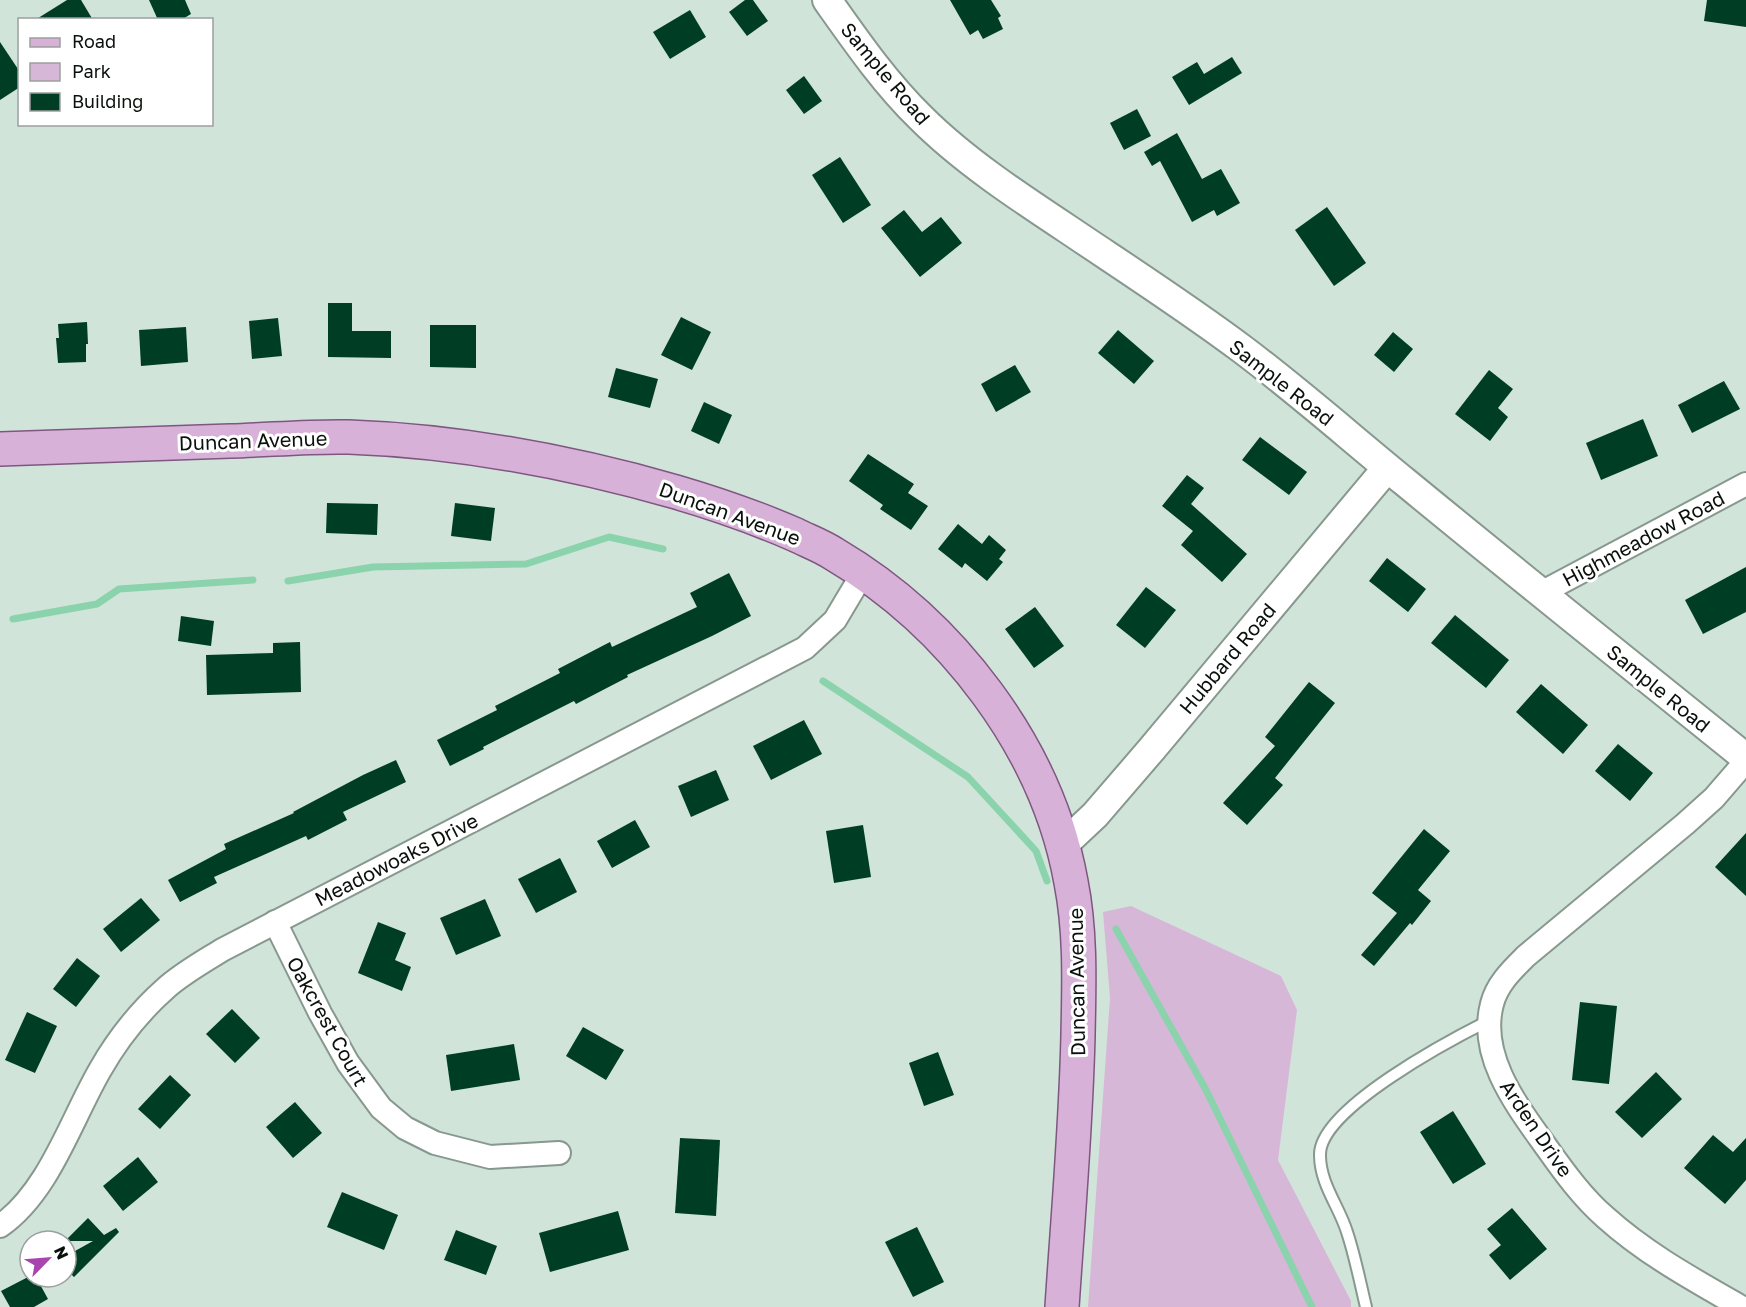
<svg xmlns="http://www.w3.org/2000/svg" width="1746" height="1307" font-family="'Golos Text',sans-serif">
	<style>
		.green { fill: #d7b7d7 }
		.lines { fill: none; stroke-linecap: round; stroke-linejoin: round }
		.stream { stroke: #8ad3ac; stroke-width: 7 }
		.building { fill: #003d25 }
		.service-casing { stroke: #87988e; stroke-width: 14 }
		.minor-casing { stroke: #87988e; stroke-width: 26 }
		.tertiary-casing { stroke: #87988e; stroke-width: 32 }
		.primary-casing { stroke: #7e5780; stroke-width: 36 }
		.service { stroke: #fff; stroke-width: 10 }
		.minor { stroke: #fff; stroke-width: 22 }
		.tertiary { stroke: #fff; stroke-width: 28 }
		.primary { stroke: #d7b1d8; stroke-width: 33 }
		.labels { text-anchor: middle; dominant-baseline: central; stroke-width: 6; stroke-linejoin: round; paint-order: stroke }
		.street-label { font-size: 20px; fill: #0a100c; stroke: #fff }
	</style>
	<rect width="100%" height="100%" fill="#d1e4d9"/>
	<polygon class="green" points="1131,906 1281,976 1297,1010 1278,1160 1351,1301 1351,1307 1088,1307 1110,998 1103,912"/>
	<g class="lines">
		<g class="stream">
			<polyline points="288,581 373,567 526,564 609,537 663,549"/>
			<polyline points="13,619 97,604 119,589 253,580"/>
			<polyline points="823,681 968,777 1036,851 1047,881"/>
			<polyline points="1116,929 1206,1090 1312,1307"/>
		</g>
	</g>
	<g class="building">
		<polygon points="67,0 81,0 93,20 35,20"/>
		<polygon points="149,0 185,0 191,14 181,20 158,20"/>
		<polygon points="745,0 753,0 768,21 747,36 729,12"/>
		<polygon points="950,0 991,0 1001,16 998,18 1003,29 983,39 978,30 970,35"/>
		<polygon points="1707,0 1746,0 1746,27 1704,21"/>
		<polygon points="690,10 706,37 670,59 653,32"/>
		<polygon points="0,42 20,72 20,87 0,100"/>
		<polygon points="1232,57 1242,73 1189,105 1172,77 1197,62 1204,74"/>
		<polygon points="804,76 822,101 804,114 786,90"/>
		<polygon points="1137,109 1151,136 1124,150 1110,123"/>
		<polygon points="1177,133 1202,179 1221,169 1240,203 1217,216 1214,210 1192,222 1160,161 1152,166 1144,152"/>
		<polygon points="840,157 871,205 843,223 812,175"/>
		<polygon points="1327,207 1366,263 1334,286 1295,230"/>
		<polygon points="904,210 922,232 941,217 962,243 920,277 881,228"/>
		<polygon points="328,303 352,303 352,331 391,331 391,358 328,357"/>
		<polygon points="681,317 711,332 692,370 661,355"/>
		<polygon points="278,318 282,356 252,359 249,321"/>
		<polygon points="87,322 88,344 86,344 86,362 58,363 56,338 59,338 58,324"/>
		<polygon points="430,325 476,325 476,368 430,367"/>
		<polygon points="186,327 188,362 141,366 139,330"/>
		<polygon points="1118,330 1154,361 1134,384 1098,353"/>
		<polygon points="1393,332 1413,349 1394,372 1374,355"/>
		<polygon points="1015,365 1031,392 996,412 981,384"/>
		<polygon points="616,368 658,379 650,408 608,397"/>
		<polygon points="1489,370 1513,389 1498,408 1508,417 1490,441 1455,414"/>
		<polygon points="1724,381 1740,409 1692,433 1678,405"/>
		<polygon points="704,402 732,415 719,444 691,431"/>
		<polygon points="1643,419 1658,456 1601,480 1586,443"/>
		<polygon points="1260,437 1307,472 1289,495 1242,460"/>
		<polygon points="868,454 914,484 908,493 928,506 911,530 880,509 883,505 849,481"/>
		<polygon points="1187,475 1204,488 1191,504 1247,554 1222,582 1181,545 1193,531 1162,506"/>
		<polygon points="327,503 378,504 377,535 326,533"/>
		<polygon points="455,503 495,508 491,541 451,536"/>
		<polygon points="958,524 982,544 989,535 1006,550 999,559 1003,562 987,581 965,563 962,568 938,549"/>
		<polygon points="1387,558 1426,589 1408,612 1369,581"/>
		<polygon points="1746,567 1746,612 1703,634 1685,600"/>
		<polygon points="729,573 751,616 712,636 627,675 628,677 576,704 574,701 483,747 484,749 450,766 437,740 497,710 495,706 560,673 558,669 610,642 612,647 697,607 690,593"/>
		<polygon points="1146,587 1176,610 1145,648 1116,625"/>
		<polygon points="1035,607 1064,646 1034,668 1005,629"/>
		<polygon points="1455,615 1509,660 1486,688 1431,643"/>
		<polygon points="181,616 214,621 211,646 178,641"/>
		<polygon points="300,642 301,692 207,695 206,655 273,653 273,643"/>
		<polygon points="1309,682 1335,703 1275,778 1283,785 1247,825 1223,803 1275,746 1265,737"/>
		<polygon points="1541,684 1588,725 1563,754 1516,712"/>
		<polygon points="804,720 822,754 771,780 753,746"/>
		<polygon points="1618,744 1653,773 1630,801 1595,771"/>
		<polygon points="396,760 406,782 343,812 347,820 308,840 306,836 214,877 217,883 180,902 168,880 226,849 224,844 294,813 293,812 363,775"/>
		<polygon points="716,770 729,800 691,817 678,786"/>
		<polygon points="635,820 650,847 612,868 597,841"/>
		<polygon points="863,825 871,877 834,883 826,831"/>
		<polygon points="1424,829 1450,851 1418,890 1431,901 1412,925 1410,923 1374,966 1361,955 1397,913 1372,893"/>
		<polygon points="1746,833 1746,896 1715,867"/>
		<polygon points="560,858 577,892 536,913 518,879"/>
		<polygon points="141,898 160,920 121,952 103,929"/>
		<polygon points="485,899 501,936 456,955 440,918"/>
		<polygon points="378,922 406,933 395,960 411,967 402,991 358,973"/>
		<polygon points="77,958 100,976 76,1007 53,989"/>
		<polygon points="1580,1002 1617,1006 1609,1084 1572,1080"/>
		<polygon points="232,1009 260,1038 235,1063 206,1034"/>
		<polygon points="27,1012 57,1026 35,1073 5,1060"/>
		<polygon points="583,1027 624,1050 606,1080 566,1056"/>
		<polygon points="514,1044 520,1080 451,1091 446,1055"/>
		<polygon points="938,1052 954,1095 924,1106 909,1063"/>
		<polygon points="1656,1072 1682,1099 1642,1138 1615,1112"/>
		<polygon points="170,1075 191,1095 160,1129 138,1109"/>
		<polygon points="295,1102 322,1133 293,1158 266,1127"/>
		<polygon points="1453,1111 1486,1164 1453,1184 1420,1132"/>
		<polygon points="1713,1135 1733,1152 1746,1138 1746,1180 1725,1204 1684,1168"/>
		<polygon points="680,1138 720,1140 716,1216 675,1213"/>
		<polygon points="138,1157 158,1182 123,1211 103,1186"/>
		<polygon points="342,1192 398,1215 384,1250 327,1227"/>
		<polygon points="1512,1208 1547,1249 1510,1280 1489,1255 1501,1245 1487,1229"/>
		<polygon points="618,1211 629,1250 550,1272 539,1233"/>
		<polygon points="88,1218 104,1235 116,1228 119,1232 74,1277 66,1269 66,1256 93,1241 65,1241"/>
		<polygon points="917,1227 944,1282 913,1297 885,1242"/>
		<polygon points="456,1230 497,1246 486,1275 444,1260"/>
		<polygon points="30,1276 30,1277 36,1277 48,1299 34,1307 10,1307 1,1291"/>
	</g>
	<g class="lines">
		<defs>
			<path id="service" d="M1366,1307C1360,1282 1355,1256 1347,1232C1339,1206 1320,1184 1320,1155C1319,1109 1452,1039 1490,1020"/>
			<g id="minor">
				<polyline points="1541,593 1746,484"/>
				<polyline points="275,922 320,1013 348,1063 381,1108 405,1128 435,1143 490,1157 559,1153"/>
				<path d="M0,1226C49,1192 71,1120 100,1070C117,1040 140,1011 166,988C183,973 203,962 222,950L805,648L835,620L863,573"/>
				<path d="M1741,1307C1694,1280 1646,1254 1605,1217C1583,1198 1564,1172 1547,1148C1518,1107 1478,1057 1492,1004C1497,984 1512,970 1526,956L1685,824L1714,798L1746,761"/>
			</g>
			<g id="tertiary">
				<path d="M827,0C856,41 885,83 921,118C963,160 1019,197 1069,230C1127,269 1186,307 1242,349C1298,391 1351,438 1405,482C1518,575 1632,666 1746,758"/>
				<polyline points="1063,845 1095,815 1151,750 1387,468"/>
			</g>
			<path id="primary" d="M0,449C77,446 153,444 230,441C269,440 309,436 349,437C458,441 571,462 676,492C717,504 757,518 796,535C808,541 822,546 834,554C951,623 1047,748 1071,882C1081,933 1079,984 1078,1035C1076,1126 1068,1216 1062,1307"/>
		</defs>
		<use href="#service" class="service-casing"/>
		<use href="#minor" class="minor-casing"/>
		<use href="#tertiary" class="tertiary-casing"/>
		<use href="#primary" class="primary-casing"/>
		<use href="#service" class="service"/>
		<use href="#minor" class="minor"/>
		<use href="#tertiary" class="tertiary"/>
		<use href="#primary" class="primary"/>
	</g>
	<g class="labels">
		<g class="street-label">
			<text transform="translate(886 73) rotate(50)">Sample Road</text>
			<text transform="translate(1282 382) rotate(38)">Sample Road</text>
			<text transform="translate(253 440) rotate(-2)">Duncan Avenue</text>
			<text transform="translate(730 513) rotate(20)">Duncan Avenue</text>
			<text transform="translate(1643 538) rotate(-28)">Highmeadow Road</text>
			<text transform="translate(1227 658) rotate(-50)">Hubbard Road</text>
			<text transform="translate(1659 688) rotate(39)">Sample Road</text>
			<text transform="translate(396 859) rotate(-27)">Meadowoaks Drive</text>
			<text transform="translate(1076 982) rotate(-91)">Duncan Avenue</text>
			<text transform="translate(328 1021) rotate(61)">Oakcrest Court</text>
			<text transform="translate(1537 1128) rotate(56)">Arden Drive</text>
		</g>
	</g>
	<rect x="18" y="18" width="195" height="108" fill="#ffffff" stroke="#9d9f9e" stroke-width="1.5"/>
	<rect x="30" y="38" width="30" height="9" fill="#d7b1d8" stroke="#9d9f9e" stroke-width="1.5"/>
	<text x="72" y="48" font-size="18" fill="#0a100c">Road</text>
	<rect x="30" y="63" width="30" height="18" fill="#d7b7d7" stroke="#9d9f9e" stroke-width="1.5"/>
	<text x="72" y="78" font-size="18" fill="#0a100c">Park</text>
	<rect x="30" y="93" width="30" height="18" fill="#003d25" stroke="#9d9f9e" stroke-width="1.5"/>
	<text x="72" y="108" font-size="18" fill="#0a100c">Building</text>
	<g transform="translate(48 1259) rotate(65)"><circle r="28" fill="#ffffff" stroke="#9d9f9e" stroke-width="1.5"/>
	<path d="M0-4.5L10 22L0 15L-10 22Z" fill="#a946ad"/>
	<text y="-9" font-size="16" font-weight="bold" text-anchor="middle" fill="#0a100c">N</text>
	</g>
</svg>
